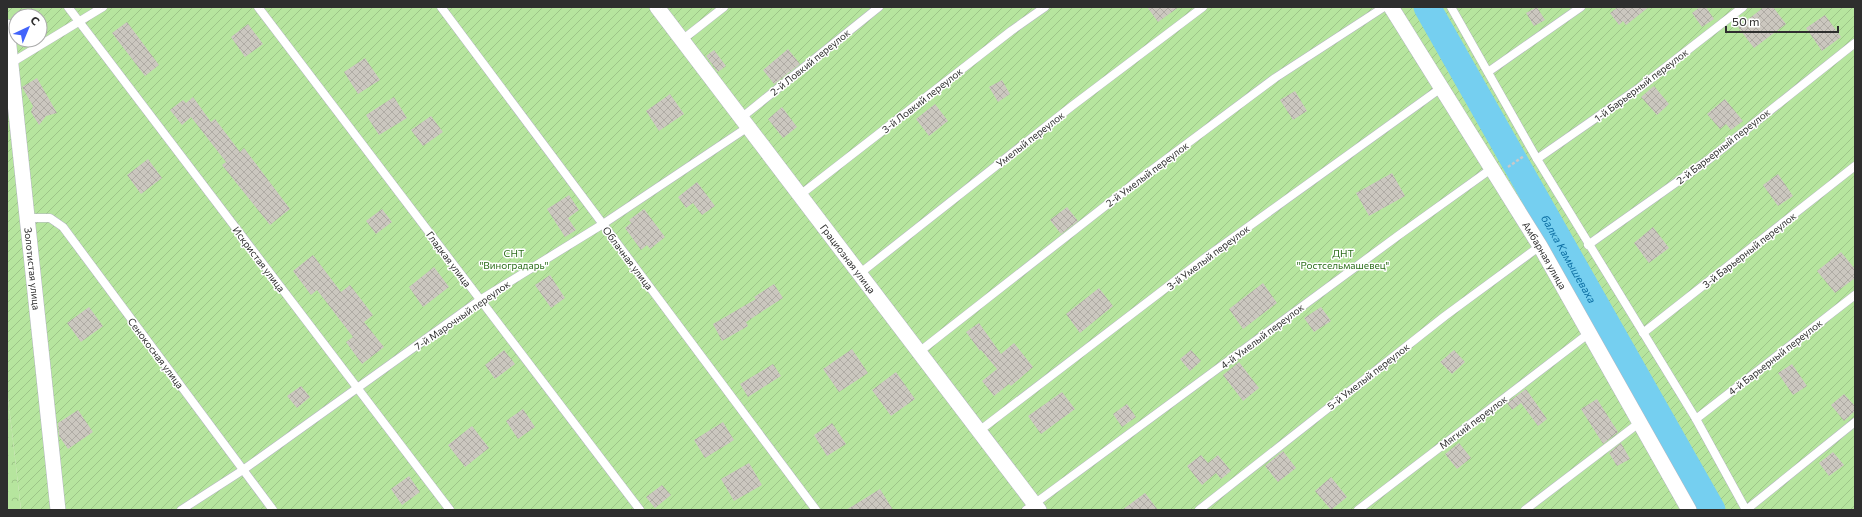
<svg xmlns="http://www.w3.org/2000/svg" width="1862" height="517" font-family="Commissioner,sans-serif">
	<style>
		.forest { fill: url(#forest-crowns) }
		.garden { fill: url(#garden-furrows); fill-rule: evenodd }
		.lines { fill: none; stroke-linecap: round; stroke-linejoin: round }
		.river { stroke: #75cff0; stroke-width: 27 }
		.building { fill: url(#building-cross-hatch) }
		.lane-casing { stroke: #b4b7c1; stroke-width: 9 }
		.street-casing { stroke: #b4b7c1; stroke-width: 16 }
		.path { stroke: #c9c9c9; stroke-width: 2.5; stroke-dasharray: 3 2; stroke-linecap: butt }
		.lane { stroke: #fff; stroke-width: 8 }
		.street { stroke: #fff; stroke-width: 15 }
		.labels { text-anchor: middle; dominant-baseline: central; stroke-width: 3; stroke-linejoin: round; paint-order: stroke }
		.street-label { font-size: 10px; fill: #2e2e2e; stroke: #fff }
		.park-label { font-size: 10px; fill: #2c6e1b; stroke: #fff }
		.water-label { font-size: 11px; font-style: italic; fill: #0d6fa3; stroke: #fff }
	</style>
	<defs>
		<pattern id="forest-crowns" width="20" height="18" patternUnits="userSpaceOnUse"><rect width="20" height="18" fill="#b6e59e"/><path d="M2 6a3 3 0 1 1 6 0M12 15a3 3 0 1 1 6 0" fill="none" stroke="#9dc588"/></pattern>
		<pattern id="garden-furrows" width="10" height="10" patternUnits="userSpaceOnUse"><rect width="10" height="10" fill="#b6e59e"/><path d="M-1 1l2-2M0 10L10 0M9 11l2-2" fill="none" stroke="#9dc588"/></pattern>
		<pattern id="building-cross-hatch" width="8" height="8" patternUnits="userSpaceOnUse"><rect width="8" height="8" fill="#cbc7bf"/><path d="M0 0l8 8M0 8l8-8" fill="none" stroke="#afaba4"/></pattern>
	</defs>
	<rect width="100%" height="100%" fill="#efe9e1"/>
	<polygon class="forest" points="7,389 21,510 7,510"/>
	<path class="garden" d="M7,7H1855V510H21L7,389ZM16,16H40V40H16Z"/>
	<g class="lines">
		<path class="river" id="s1" d="M1427,7L1712,510"/>
	</g>
	<g class="building">
		<polygon points="1147,7 1179,7 1158,22"/>
		<polygon points="1537,7 1545,20 1534,26 1526,13"/>
		<polygon points="1618,7 1649,7 1626,25 1623,21 1619,25 1610,13"/>
		<polygon points="1700,7 1706,7 1714,19 1702,27 1692,13"/>
		<polygon points="1764,7 1773,7 1786,24 1754,48 1738,27"/>
		<polygon points="1825,15 1841,37 1822,51 1806,28"/>
		<polygon points="127,22 159,65 145,76 112,33"/>
		<polygon points="248,24 263,44 245,57 231,37"/>
		<polygon points="788,49 800,64 774,84 763,70"/>
		<polygon points="714,50 726,66 718,72 706,56"/>
		<polygon points="365,58 380,80 358,94 344,72"/>
		<polygon points="37,78 57,113 46,116 39,125 31,112 33,106 22,87"/>
		<polygon points="1002,80 1010,94 998,102 989,87"/>
		<polygon points="1654,86 1669,104 1657,115 1641,97"/>
		<polygon points="1295,91 1307,111 1293,120 1280,100"/>
		<polygon points="670,94 684,114 659,131 646,111"/>
		<polygon points="193,97 211,122 215,119 240,152 244,148 290,209 270,225 222,165 226,162 191,117 182,125 170,110 183,100 186,103"/>
		<polygon points="394,97 407,118 379,135 366,115"/>
		<polygon points="1725,99 1743,121 1731,130 1726,124 1720,129 1707,114"/>
		<polygon points="935,104 948,121 929,136 916,119"/>
		<polygon points="782,107 797,127 783,138 768,119"/>
		<polygon points="431,116 443,132 423,146 411,130"/>
		<polygon points="148,159 162,178 141,194 127,175"/>
		<polygon points="1392,173 1405,196 1369,216 1356,193"/>
		<polygon points="1778,174 1793,196 1778,206 1763,185"/>
		<polygon points="697,182 715,206 702,215 693,203 686,208 678,197"/>
		<polygon points="569,195 579,210 568,218 576,230 565,237 547,209"/>
		<polygon points="1067,207 1078,221 1061,234 1050,220"/>
		<polygon points="382,209 392,222 376,234 366,221"/>
		<polygon points="644,209 665,237 650,249 647,245 641,250 625,228 631,223 629,220"/>
		<polygon points="1653,227 1669,248 1649,263 1634,243"/>
		<polygon points="1841,252 1855,269 1855,278 1835,293 1817,271"/>
		<polygon points="313,255 341,292 350,285 373,315 364,322 384,347 362,364 346,342 353,337 317,290 311,295 293,271"/>
		<polygon points="434,267 449,287 423,307 409,287"/>
		<polygon points="550,275 565,298 551,308 535,285"/>
		<polygon points="1263,283 1277,303 1243,329 1229,309"/>
		<polygon points="774,284 783,298 746,322 748,326 722,341 713,324 756,299 754,297"/>
		<polygon points="1099,288 1113,306 1080,333 1066,314"/>
		<polygon points="89,307 103,326 81,342 67,323"/>
		<polygon points="1321,307 1331,321 1314,332 1304,318"/>
		<polygon points="979,323 1001,354 1014,343 1033,367 1011,386 1009,384 994,396 982,381 997,369 981,350 980,351 966,332"/>
		<polygon points="852,349 868,373 839,392 823,369"/>
		<polygon points="504,350 515,364 495,379 485,365"/>
		<polygon points="1191,350 1201,361 1190,371 1180,359"/>
		<polygon points="1454,350 1465,362 1452,374 1440,362"/>
		<polygon points="1239,362 1259,388 1243,401 1223,375"/>
		<polygon points="773,364 781,376 748,397 740,384"/>
		<polygon points="1792,364 1807,386 1793,395 1778,373"/>
		<polygon points="896,372 915,399 891,416 872,390"/>
		<polygon points="301,386 310,397 297,408 287,396"/>
		<polygon points="1526,389 1547,419 1538,426 1521,403 1512,410 1507,403"/>
		<polygon points="1062,392 1075,409 1041,434 1028,416"/>
		<polygon points="1844,394 1855,406 1855,411 1844,421 1831,405"/>
		<polygon points="1597,399 1618,432 1603,444 1581,409"/>
		<polygon points="1127,404 1136,417 1122,427 1113,414"/>
		<polygon points="523,409 535,427 518,439 506,421"/>
		<polygon points="78,410 93,432 68,449 59,436 58,423"/>
		<polygon points="723,422 734,440 705,458 694,440"/>
		<polygon points="832,423 846,444 827,456 814,435"/>
		<polygon points="472,426 489,448 465,467 448,445"/>
		<polygon points="1459,443 1471,458 1457,469 1445,454"/>
		<polygon points="1621,443 1630,459 1617,466 1609,453"/>
		<polygon points="1283,451 1296,468 1278,482 1265,466"/>
		<polygon points="1833,452 1844,465 1829,476 1819,463"/>
		<polygon points="1201,455 1208,463 1218,455 1231,471 1221,479 1216,473 1202,485 1187,466"/>
		<polygon points="749,463 762,485 734,501 721,479"/>
		<polygon points="409,476 420,492 402,505 391,489"/>
		<polygon points="1331,477 1347,497 1331,510 1315,491"/>
		<polygon points="662,485 671,495 655,508 646,497"/>
		<polygon points="880,489 893,510 846,510"/>
		<polygon points="1145,493 1158,510 1122,510"/>
	</g>
	<g class="lines">
		<defs>
			<g id="lane">
				<polyline points="68,7 450,510"/>
				<polyline points="258,7 640,510"/>
				<polyline points="441,7 816,510"/>
				<polyline points="1451,7 1537,159 1696,419 1746,510"/>
				<polyline points="682,40 724,7"/>
				<polyline points="11,63 103,7"/>
				<polyline points="1488,72 1581,7"/>
				<polyline points="741,118 879,7"/>
				<polyline points="1537,159 1639,88 1743,7"/>
				<polyline points="800,195 1011,31 1045,7"/>
				<polyline points="27,218 50,218 63,227 273,510"/>
				<polyline points="1588,245 1708,160 1855,43"/>
				<polyline points="859,274 1072,106 1203,7"/>
				<polyline points="1643,333 1855,166"/>
				<polyline points="919,352 1141,178 1275,78 1384,7"/>
				<polyline points="1696,419 1855,295"/>
				<polyline points="979,431 1205,258 1441,88"/>
				<polyline points="181,510 243,470 480,300 603,224 748,127"/>
				<polyline points="1026,510 1399,235 1491,169"/>
				<polyline points="1199,510 1445,316 1540,246"/>
				<polyline points="1358,510 1588,334"/>
				<polyline points="1525,510 1639,423"/>
				<polyline points="1746,510 1855,422"/>
			</g>
			<g id="street">
				<path id="s2" d="M657,7L1039,510"/>
				<path id="s3" d="M1391,7L1540,246L1689,510"/>
				<path id="s4" d="M7,27L58,510"/>
			</g>
		</defs>
		<use href="#lane" class="lane-casing"/>
		<use href="#street" class="street-casing"/>
		<polyline class="path" points="1508,167 1524,156"/>
		<use href="#lane" class="lane"/>
		<use href="#street" class="street"/>
	</g>
	<g class="labels">
		<g class="street-label">
			<text transform="translate(810 62) rotate(-39)">2-й Ловкий переулок</text>
			<text transform="translate(1641 85) rotate(-37)">1-й Барьерный переулок</text>
			<text transform="translate(922 100) rotate(-38)">3-й Ловкий переулок</text>
			<text transform="translate(1030 139) rotate(-38)">Умелый переулок</text>
			<text transform="translate(1723 146) rotate(-38)">2-й Барьерный переулок</text>
			<text transform="translate(1147 174) rotate(-37)">2-й Умелый переулок</text>
			<text transform="translate(1749 250) rotate(-38)">3-й Барьерный переулок</text>
			<text stroke="none"><textPath href="#s3" startOffset="292">Амбарная улица</textPath></text>
			<text transform="translate(1208 257) rotate(-37)">3-й Умелый переулок</text>
			<text transform="translate(628 258) rotate(53)">Облачная улица</text>
			<text stroke="none"><textPath href="#s2" startOffset="316">Грациозная улица</textPath></text>
			<text transform="translate(259 259) rotate(53)">Искристая улица</text>
			<text transform="translate(449 259) rotate(53)">Гладкая улица</text>
			<text stroke="none"><textPath href="#s4" startOffset="243">Золотистая улица</textPath></text>
			<text transform="translate(462 315) rotate(-35)">7-й Марочный переулок</text>
			<text transform="translate(1262 336) rotate(-37)">4-й Умелый переулок</text>
			<text transform="translate(156 353) rotate(53)">Сенокосная улица</text>
			<text transform="translate(1775 357) rotate(-38)">4-й Барьерный переулок</text>
			<text transform="translate(1368 376) rotate(-38)">5-й Умелый переулок</text>
			<text transform="translate(1473 422) rotate(-37)">Мягкий переулок</text>
		</g>
		<g class="park-label">
			<text x="514" y="253">СНТ<tspan x="514" dy="12">"Виноградарь"</tspan></text>
			<text x="1343" y="253">ДНТ<tspan x="1343" dy="12">"Ростсельмашевец"</tspan></text>
		</g>
		<g class="water-label">
			<text stroke="none"><textPath href="#s1" startOffset="289">балка Камышеваха</textPath></text>
		</g>
	</g>
	<rect width="1862" height="517" fill="none" stroke="#2e2e2e" stroke-width="16"/>
	<g transform="translate(28 28) rotate(44)"><circle r="19" fill="#ffffff" stroke="#ababab"/>
	<path d="M0-3L7 15L0 10L-7 15Z" fill="#4264fb"/>
	<text y="-6" font-size="11" font-weight="bold" text-anchor="middle" fill="#2e2e2e">С</text>
	</g>
	<path d="M1726 26v6h112v-6" fill="none" stroke="#2e2e2e" stroke-width="2"/>
	<text x="1732" y="26" font-size="12" fill="#2e2e2e" stroke="#ffffff" stroke-width="3" paint-order="stroke">50 m</text>
</svg>
